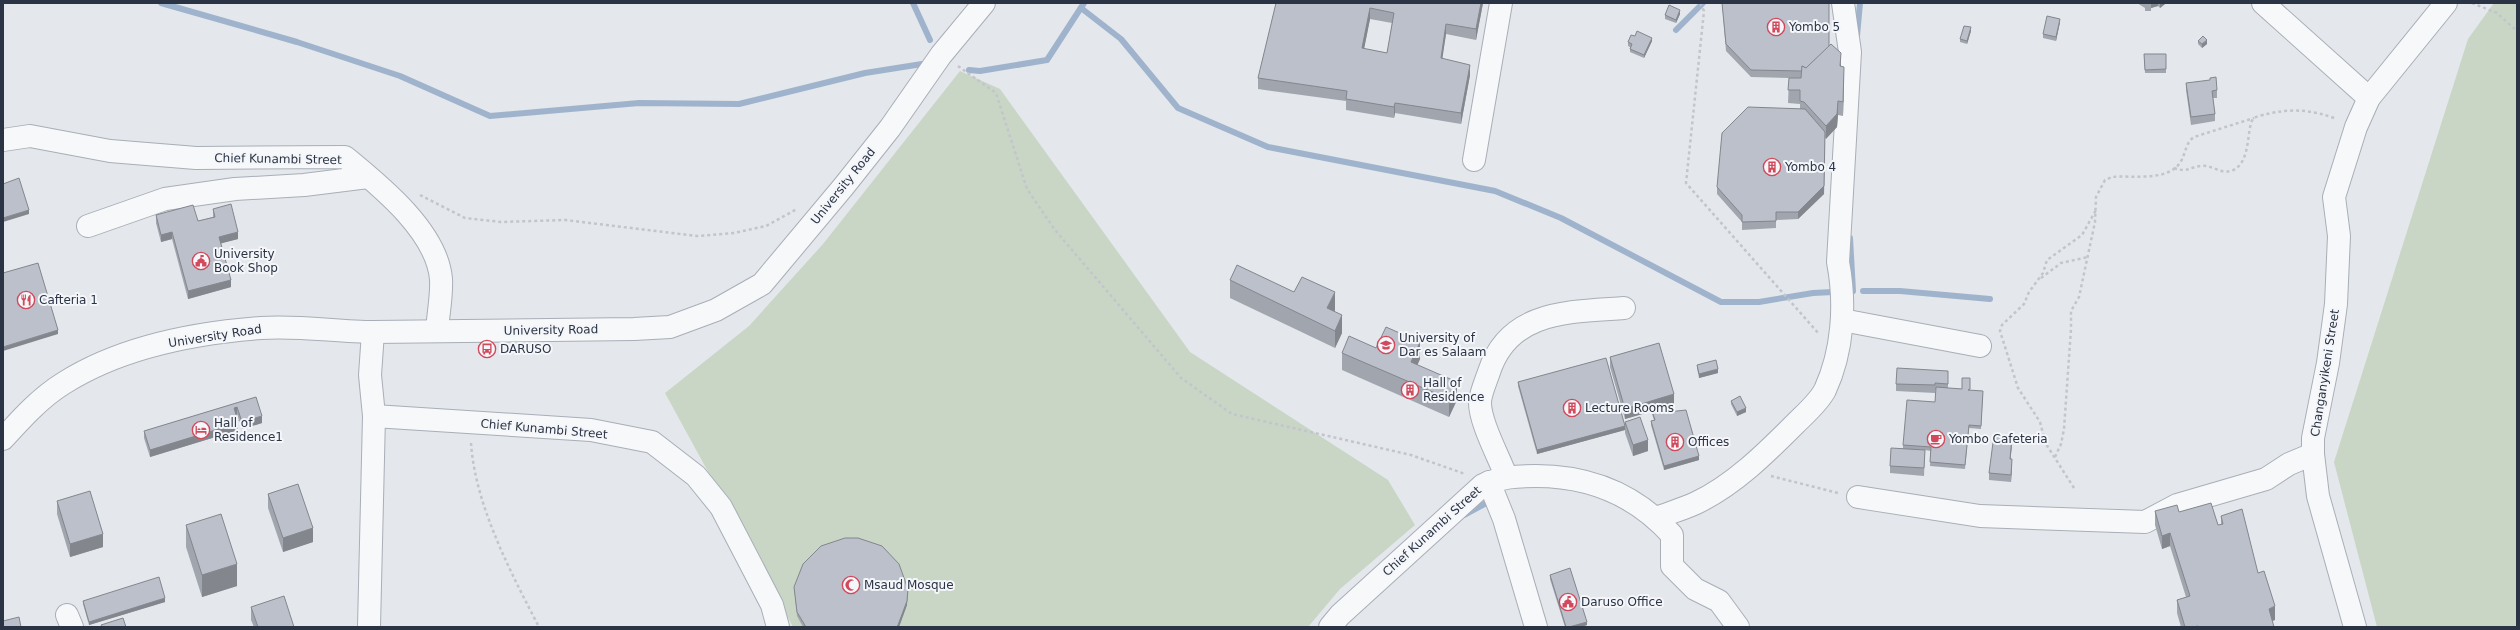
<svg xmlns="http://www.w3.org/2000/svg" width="2520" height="630" font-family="'DejaVu Sans',sans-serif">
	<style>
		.green { fill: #c9d6c5 }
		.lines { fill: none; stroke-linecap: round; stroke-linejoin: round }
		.stream { stroke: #9fb4cc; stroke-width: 6 }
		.minor-casing { stroke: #a9aeb7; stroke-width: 24 }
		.path { stroke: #c2c5cb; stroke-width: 2.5; stroke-dasharray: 3 3; stroke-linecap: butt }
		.minor { stroke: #f7f8fa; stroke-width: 22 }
		.wall { fill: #a1a5ae; fill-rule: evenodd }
		.shaded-wall { fill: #83868d }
		.building { fill: #bbc0ca; stroke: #83868d; fill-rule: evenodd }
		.labels { text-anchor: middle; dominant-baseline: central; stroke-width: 4; stroke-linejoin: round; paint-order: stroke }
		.poi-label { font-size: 12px; fill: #2b3445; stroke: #f4f6f9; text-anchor: start }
		.street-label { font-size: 12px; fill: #2b3445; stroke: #f4f6f9 }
	</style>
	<rect width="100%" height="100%" fill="#e4e7ec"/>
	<g class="green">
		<polygon points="2494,3 2517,3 2517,627 2377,627 2334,462 2468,39"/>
		<polygon points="960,71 1000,89 1190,352 1388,480 1415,525 1340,589 1308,627 793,627 665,393 749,326 823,244"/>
	</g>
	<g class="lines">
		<g class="stream">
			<polyline points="161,3 297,42 400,76 490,116 639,103 739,104 865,73 922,64"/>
			<polyline points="913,3 930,40"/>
			<polyline points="1081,8 1121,39 1178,108 1268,147 1495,191 1561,218 1721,302 1759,302 1813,293 1853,291 1850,238"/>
			<polyline points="1676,30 1703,3"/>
			<polyline points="1857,36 1860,3"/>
			<polyline points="969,70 980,71 1047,60 1084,3"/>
			<polyline points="1863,291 1900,291 1990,299"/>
			<polyline points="1464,515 1492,500"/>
		</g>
		<defs>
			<g id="minor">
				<polyline points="2263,3 2369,98"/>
				<path d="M3,140L30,136L110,151L196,158L345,157C379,185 437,231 441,279C442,296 438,314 437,331"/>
				<polyline points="1474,160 1501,3"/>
				<polyline points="88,226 165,199 235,189 304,185 368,177"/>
				<polyline points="1842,320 1980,346"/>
				<polyline points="374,416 591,430 652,442 696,476 721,507 772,605 778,627"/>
				<path d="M3,439C21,419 41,397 64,383C121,347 194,333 261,328C298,325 337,332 374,332C461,331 548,330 634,329L670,327L716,310L762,284L844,186L890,128L941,55L984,3"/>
				<path d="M1506,476C1499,457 1479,421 1480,401C1481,392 1486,381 1489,372C1509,310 1569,312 1624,308"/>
				<polyline points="1489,482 1504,519 1536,627"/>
				<polyline points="1858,497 1980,516 2145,522 2177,505 2266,479 2289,464 2313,454"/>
				<path d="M1656,518C1669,513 1683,509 1696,503C1734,485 1766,453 1795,424C1805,414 1819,402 1825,390C1843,351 1846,304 1838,262L1850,52L1843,3"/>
				<polyline points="67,615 72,627"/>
				<polyline points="369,627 374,416 370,375 373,332"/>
				<path d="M1330,627L1340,615L1483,485C1501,477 1516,476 1536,476C1590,476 1636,495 1672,535V566L1695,589L1719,601L1738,627"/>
				<polyline points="2355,627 2318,496 2313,454 2313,438 2328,363 2336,304 2339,236 2334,197 2356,127 2369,98 2446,3"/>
			</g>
		</defs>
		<use href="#minor" class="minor-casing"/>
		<g class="path">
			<polyline points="1700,3 1704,11 1686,183 1819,334"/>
			<polyline points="2472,3 2497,13 2517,31"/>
			<polyline points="958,66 996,93 1027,189 1055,230 1181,378 1232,414 1411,455 1465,474"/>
			<path d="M2174,168C2188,173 2189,167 2201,166C2211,164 2219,174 2231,171C2252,164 2246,128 2253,119C2256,116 2263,115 2267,114C2292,108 2313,110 2337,119"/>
			<polyline points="420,195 465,218 501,222 565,220 697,236 734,233 766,226 797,209"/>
			<polyline points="2041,278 2061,263 2088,257"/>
			<path d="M471,443C475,505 511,573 539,627"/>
			<path d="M2055,457L2061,444L2064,429L2071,329V311L2079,297L2095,222L2096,197L2105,180L2112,177C2132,175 2166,182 2180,163C2186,154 2185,143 2194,137L2254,118"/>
			<polyline points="1771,476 1838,493"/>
			<polyline points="2074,488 2046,444 2040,422 2018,388 2000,331 2002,325 2024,304 2029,292 2043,273 2047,260 2082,235 2096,210"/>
		</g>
		<use href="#minor" class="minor"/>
	</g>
	<g class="wall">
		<path d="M1276,3H1483L1476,40L1446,34L1442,58L1470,75L1461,124L1395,113L1394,118L1346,110V101L1258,89V78ZM1370,19L1392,23L1387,53L1364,49Z"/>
		<polygon points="1722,3 1829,3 1828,46 1841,66 1844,80 1843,116 1838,115 1837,127 1825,139 1824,194 1798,219 1776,220 1776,228 1742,230 1742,222 1717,194 1717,187 1800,109 1800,104 1788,103 1789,78 1751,77 1726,51"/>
		<polygon points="2137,3 2165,3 2165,4 2160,8 2158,6 2151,8 2151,11 2145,11 2145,8"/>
		<polygon points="1680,14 1676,23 1665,19 1665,15"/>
		<polygon points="2060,22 2056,41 2043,38 2043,34"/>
		<polygon points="1971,31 1967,44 1960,42 1960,39"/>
		<polygon points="1635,36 1652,41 1644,58 1630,52 1630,47 1628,46 1628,42"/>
		<polygon points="2198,41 2207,44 2202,48 2198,44"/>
		<polygon points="2144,54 2166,54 2166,73 2145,73"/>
		<polygon points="2186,83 2217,90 2217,98 2213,98 2215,114 2215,121 2191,125 2186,90"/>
		<polygon points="213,209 238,239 221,243 231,287 188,299 172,239 161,242 156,223 156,215 198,221 213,217"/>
		<polygon points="1230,280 1294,292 1335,310 1334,312 1342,333 1335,348 1230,298"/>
		<polygon points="1376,348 1420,359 1417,365 1457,400 1449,417 1342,370 1342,353"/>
		<polygon points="1610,357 1674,405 1667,407 1668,412 1699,460 1664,470 1651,425 1651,421 1654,420 1652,414 1652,411 1625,419 1610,367"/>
		<polygon points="1697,365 1718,373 1699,378 1697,368"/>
		<polygon points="1948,371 1948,388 1962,389 1970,378 1970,390 1983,394 1981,429 1969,428 1965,469 1930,466 1931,451 1925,450 1924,476 1890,473 1890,466 1903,448 1903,445 1935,402 1936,390 1935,390 1935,393 1896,391 1896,384"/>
		<polygon points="1518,382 1625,430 1537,454 1518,386"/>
		<polygon points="256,397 262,423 242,429 237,414 236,415 238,428 235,431 150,457 144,438 144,431"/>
		<polygon points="1731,401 1746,412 1737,416 1731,404"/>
		<polygon points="1625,422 1648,451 1633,456 1625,433"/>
		<polygon points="2012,444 2010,459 2012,466 2011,482 1989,480 1989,473"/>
		<polygon points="268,494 313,542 283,552 268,508"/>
		<polygon points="57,501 103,547 70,557 57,514"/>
		<polygon points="2155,511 2179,512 2218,525 2221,525 2221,516 2258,573 2275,620 2272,621 2274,627 2181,627 2177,613 2177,600 2186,597 2170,546 2162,549 2155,525"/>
		<polygon points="186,525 237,586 202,597 186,547"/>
		<polygon points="1550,575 1587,625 1581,627 1565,627 1550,579"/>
		<polygon points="794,587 907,605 899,627 803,627 797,616"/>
		<polygon points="83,601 165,602 89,625 83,604"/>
		<polygon points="251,607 294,627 254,627 251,620"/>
	</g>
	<g class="shaded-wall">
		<polygon points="1481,3 1483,3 1476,40 1476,29"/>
		<polygon points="2151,3 2158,3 2158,6 2151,8 2151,11"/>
		<polygon points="2160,3 2165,3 2165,4 2160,8"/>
		<polygon points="1370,8 1370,19 1362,59 1362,48"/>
		<polygon points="1680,10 1680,14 1676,23 1676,20"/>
		<polygon points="2060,19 2060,22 2056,41 2056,37"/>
		<polygon points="1446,24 1446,34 1441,68 1441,58"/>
		<polygon points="1971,27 1971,31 1967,44 1967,41"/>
		<polygon points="1652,38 1652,41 1644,58 1644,55"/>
		<polygon points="2207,40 2207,44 2202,48 2202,44"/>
		<polygon points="1841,53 1841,66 1840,66"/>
		<polygon points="1470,65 1470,75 1461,124 1461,113"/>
		<polygon points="1844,67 1844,80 1843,116 1843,102"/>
		<polygon points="1838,101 1838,115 1837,127 1826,139 1826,126"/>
		<polygon points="1395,103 1395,113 1394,118 1394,107"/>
		<polygon points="1825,132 1824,194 1798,219 1798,212"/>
		<polygon points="29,210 29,214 3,222 3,218"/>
		<polygon points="172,232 172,239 161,242 161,235"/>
		<polygon points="238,232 238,239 219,244 219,237"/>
		<polygon points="231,280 231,287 188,299 188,291"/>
		<polygon points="1335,292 1335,310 1327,326 1327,308"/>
		<polygon points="1342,315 1342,333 1335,348 1335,331"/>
		<polygon points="58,330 58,334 3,351 3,347"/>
		<polygon points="1420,342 1420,359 1411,380 1411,362"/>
		<polygon points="1718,369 1718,373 1699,378 1699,374"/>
		<polygon points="1457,382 1457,400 1449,417 1449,399"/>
		<polygon points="1674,394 1674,405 1625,419 1625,409"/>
		<polygon points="237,407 237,414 234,416 234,408"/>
		<polygon points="1746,408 1746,412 1737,416 1737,412"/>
		<polygon points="262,416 262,423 242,429 242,422"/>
		<polygon points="238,421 238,428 235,431 150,457 150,450"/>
		<polygon points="1625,426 1625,430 1537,454 1537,450"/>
		<polygon points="2012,437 2012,444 2010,466 2010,459"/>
		<polygon points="1648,440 1648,451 1633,456 1633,445"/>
		<polygon points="1699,456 1699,460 1664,470 1664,466"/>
		<polygon points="2012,459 2012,466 2011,482 2011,475"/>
		<polygon points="313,528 313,542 283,552 283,538"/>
		<polygon points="2170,533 2170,546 2162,549 2162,536"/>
		<polygon points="103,534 103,547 70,557 70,544"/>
		<polygon points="237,564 237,586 202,597 202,575"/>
		<polygon points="908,589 907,605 899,627 897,627"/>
		<polygon points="165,598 165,602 89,625 89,622"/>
		<polygon points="2275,606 2275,620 2269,622 2269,609"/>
		<polygon points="1587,622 1587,625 1581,627 1569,627"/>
	</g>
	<g class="building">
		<path d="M1276,3H1481L1476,29L1446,24L1441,58L1470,65L1461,113L1395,103L1394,107L1346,99L1347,91L1258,78ZM1370,8L1394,13L1387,53L1362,48Z"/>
		<polygon points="1722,3 1829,3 1829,47 1806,68 1802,66 1802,71 1751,70 1726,44"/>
		<polygon points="1669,5 1680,10 1676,20 1665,15"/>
		<polygon points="2047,16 2060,19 2056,37 2043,34"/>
		<polygon points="1964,26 1971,27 1967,41 1960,39"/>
		<polygon points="1637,31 1652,38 1644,55 1630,49 1632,44 1628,42 1631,35 1635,36"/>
		<polygon points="2203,36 2207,40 2202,44 2198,41"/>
		<polygon points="1831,44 1841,53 1840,66 1844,67 1843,102 1838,101 1837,114 1826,126 1804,102 1800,101 1800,90 1788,90 1789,78 1801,78 1802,66 1806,68"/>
		<polygon points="2144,54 2166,54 2166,69 2145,70"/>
		<polygon points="2216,77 2217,90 2212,91 2215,114 2191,117 2186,83 2210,80 2210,78"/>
		<polygon points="1748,107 1805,109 1825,132 1824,186 1798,212 1776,212 1776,221 1742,222 1742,215 1717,187 1722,133"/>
		<polygon points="19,178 29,210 3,218 3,184"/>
		<polygon points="231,204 238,232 219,237 231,280 188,291 172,232 161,235 156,215 193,205 198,221 215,217 213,209"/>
		<polygon points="38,263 58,330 3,347 3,273"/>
		<polygon points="1237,265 1294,292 1302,277 1335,292 1327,308 1342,315 1335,331 1230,280"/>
		<polygon points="1386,327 1420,342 1411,362 1457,382 1449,399 1342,353 1349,336 1376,348"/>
		<polygon points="1659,343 1674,394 1625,409 1610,357"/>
		<polygon points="1606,358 1625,426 1537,450 1518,382"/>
		<polygon points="1716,360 1718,369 1699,374 1697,365"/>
		<polygon points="1897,368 1948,371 1948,384 1935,383 1935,385 1896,384"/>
		<polygon points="1962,378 1970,378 1970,389 1968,390 1983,391 1981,426 1969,425 1965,465 1930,462 1931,447 1903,445 1907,400 1935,402 1936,387 1962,389"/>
		<polygon points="1740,396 1746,408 1737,412 1731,401"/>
		<polygon points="256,397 262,416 242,422 237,407 234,408 238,421 235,424 150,450 144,431"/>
		<polygon points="1666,406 1668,412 1686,410 1699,456 1664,466 1651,421 1655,420 1652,411"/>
		<polygon points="1640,417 1648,440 1633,445 1625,422"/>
		<polygon points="1994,435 2012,437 2010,459 2012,459 2011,475 1989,473"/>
		<polygon points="1891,448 1925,450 1924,468 1890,466"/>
		<polygon points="298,484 313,528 283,538 268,494"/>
		<polygon points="90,491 103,534 70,544 57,501"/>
		<polygon points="2211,503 2218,525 2223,524 2221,516 2242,509 2258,573 2264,571 2275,606 2269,609 2274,627 2199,627 2198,626 2194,627 2185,627 2177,600 2190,596 2170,533 2162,536 2155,511 2177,505 2179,512"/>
		<polygon points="221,514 237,564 202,575 186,525"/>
		<polygon points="845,538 858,538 882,546 899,564 908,589 907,601 898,625 897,627 806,627 797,612 794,587 803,564 821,546"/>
		<polygon points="1570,568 1587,622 1569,627 1566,627 1550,575"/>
		<polygon points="159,577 165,598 89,622 83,601"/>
		<polygon points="284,596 294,627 258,627 251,607"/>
		<polygon points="19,617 21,627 3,627 3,621"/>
		<polygon points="123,618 126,627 102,627 101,625"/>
	</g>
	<defs>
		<symbol id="building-ring" viewBox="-11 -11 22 22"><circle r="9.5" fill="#f4f6f9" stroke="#d1495b" stroke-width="1.5"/><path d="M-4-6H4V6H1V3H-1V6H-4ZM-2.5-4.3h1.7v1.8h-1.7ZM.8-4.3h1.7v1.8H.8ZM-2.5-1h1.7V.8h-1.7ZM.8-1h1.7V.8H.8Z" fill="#d1495b"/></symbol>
		<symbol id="civic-ring" viewBox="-11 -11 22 22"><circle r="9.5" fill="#f4f6f9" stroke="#d1495b" stroke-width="1.5"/><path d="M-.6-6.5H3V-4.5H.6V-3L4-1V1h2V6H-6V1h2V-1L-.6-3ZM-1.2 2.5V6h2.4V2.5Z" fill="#d1495b"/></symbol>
		<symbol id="restaurant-ring" viewBox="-11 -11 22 22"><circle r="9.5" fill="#f4f6f9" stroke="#d1495b" stroke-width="1.5"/><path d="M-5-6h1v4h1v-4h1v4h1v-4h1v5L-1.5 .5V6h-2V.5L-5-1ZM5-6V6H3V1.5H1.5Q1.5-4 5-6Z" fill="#d1495b"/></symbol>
		<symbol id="university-ring" viewBox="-11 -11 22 22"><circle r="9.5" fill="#f4f6f9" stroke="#d1495b" stroke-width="1.5"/><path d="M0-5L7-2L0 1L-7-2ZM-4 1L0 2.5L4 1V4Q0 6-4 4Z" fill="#d1495b"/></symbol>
		<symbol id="bus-ring" viewBox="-11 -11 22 22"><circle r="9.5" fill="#f4f6f9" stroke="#d1495b" stroke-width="1.5"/><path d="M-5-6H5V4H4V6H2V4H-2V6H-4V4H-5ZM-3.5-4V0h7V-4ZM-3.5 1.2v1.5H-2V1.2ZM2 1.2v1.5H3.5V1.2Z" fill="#d1495b"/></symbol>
		<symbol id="hotel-ring" viewBox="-11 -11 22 22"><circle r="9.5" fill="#f4f6f9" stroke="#d1495b" stroke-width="1.5"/><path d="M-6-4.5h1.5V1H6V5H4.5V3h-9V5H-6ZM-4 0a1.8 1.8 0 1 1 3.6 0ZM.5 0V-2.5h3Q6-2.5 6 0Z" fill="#d1495b"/></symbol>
		<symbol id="cafe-ring" viewBox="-11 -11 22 22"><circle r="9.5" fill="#f4f6f9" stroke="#d1495b" stroke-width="1.5"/><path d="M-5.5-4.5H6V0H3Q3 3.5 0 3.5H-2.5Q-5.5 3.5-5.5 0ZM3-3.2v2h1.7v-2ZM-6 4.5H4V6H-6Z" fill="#d1495b"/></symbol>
		<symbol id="mosque-ring" viewBox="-11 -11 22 22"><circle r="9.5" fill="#f4f6f9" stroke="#d1495b" stroke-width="1.5"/><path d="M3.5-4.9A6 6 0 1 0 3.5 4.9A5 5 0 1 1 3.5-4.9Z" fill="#d1495b"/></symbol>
	</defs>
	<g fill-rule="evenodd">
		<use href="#building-ring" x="1766" y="17" width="20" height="20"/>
		<use href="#building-ring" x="1762" y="157" width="20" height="20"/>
		<use href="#civic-ring" x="191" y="251" width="20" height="20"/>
		<use href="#restaurant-ring" x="16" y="290" width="20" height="20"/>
		<use href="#university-ring" x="1376" y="335" width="20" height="20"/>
		<use href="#bus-ring" x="477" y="339" width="20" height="20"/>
		<use href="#building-ring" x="1400" y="380" width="20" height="20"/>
		<use href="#building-ring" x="1562" y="398" width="20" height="20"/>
		<use href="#hotel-ring" x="191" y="420" width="20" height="20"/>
		<use href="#cafe-ring" x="1926" y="429" width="20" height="20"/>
		<use href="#building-ring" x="1665" y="432" width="20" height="20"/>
		<use href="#mosque-ring" x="841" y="575" width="20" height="20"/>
		<use href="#civic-ring" x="1558" y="592" width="20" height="20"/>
	</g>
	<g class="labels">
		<g class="poi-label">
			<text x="1789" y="27">Yombo 5</text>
			<text x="1785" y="167">Yombo 4</text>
			<text x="214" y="254">University<tspan x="214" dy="14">Book Shop</tspan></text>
			<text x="39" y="300">Cafteria 1</text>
			<text x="1399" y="338">University of<tspan x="1399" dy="14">Dar es Salaam</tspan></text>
			<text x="500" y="349">DARUSO</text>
			<text x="1423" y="383">Hall of<tspan x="1423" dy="14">Residence</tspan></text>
			<text x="1585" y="408">Lecture Rooms</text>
			<text x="214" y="423">Hall of<tspan x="214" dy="14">Residence1</tspan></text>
			<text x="1949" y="439">Yombo Cafeteria</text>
			<text x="1688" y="442">Offices</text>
			<text x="864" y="585">Msaud Mosque</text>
			<text x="1581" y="602">Daruso Office</text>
		</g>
		<g class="street-label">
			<text transform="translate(278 159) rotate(1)">Chief Kunambi Street</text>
			<text transform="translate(843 186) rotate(-51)">University Road</text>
			<text transform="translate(551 330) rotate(-1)">University Road</text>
			<text transform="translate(215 336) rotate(-9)">University Road</text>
			<text transform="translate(2325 373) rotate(-81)">Changanyikeni Street</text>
			<text transform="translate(544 429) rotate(5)">Chief Kunambi Street</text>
			<text transform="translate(1432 531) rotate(-42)">Chief Kunambi Street</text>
		</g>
	</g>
	<rect width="2520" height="630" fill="none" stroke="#2b3445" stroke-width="8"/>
</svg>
